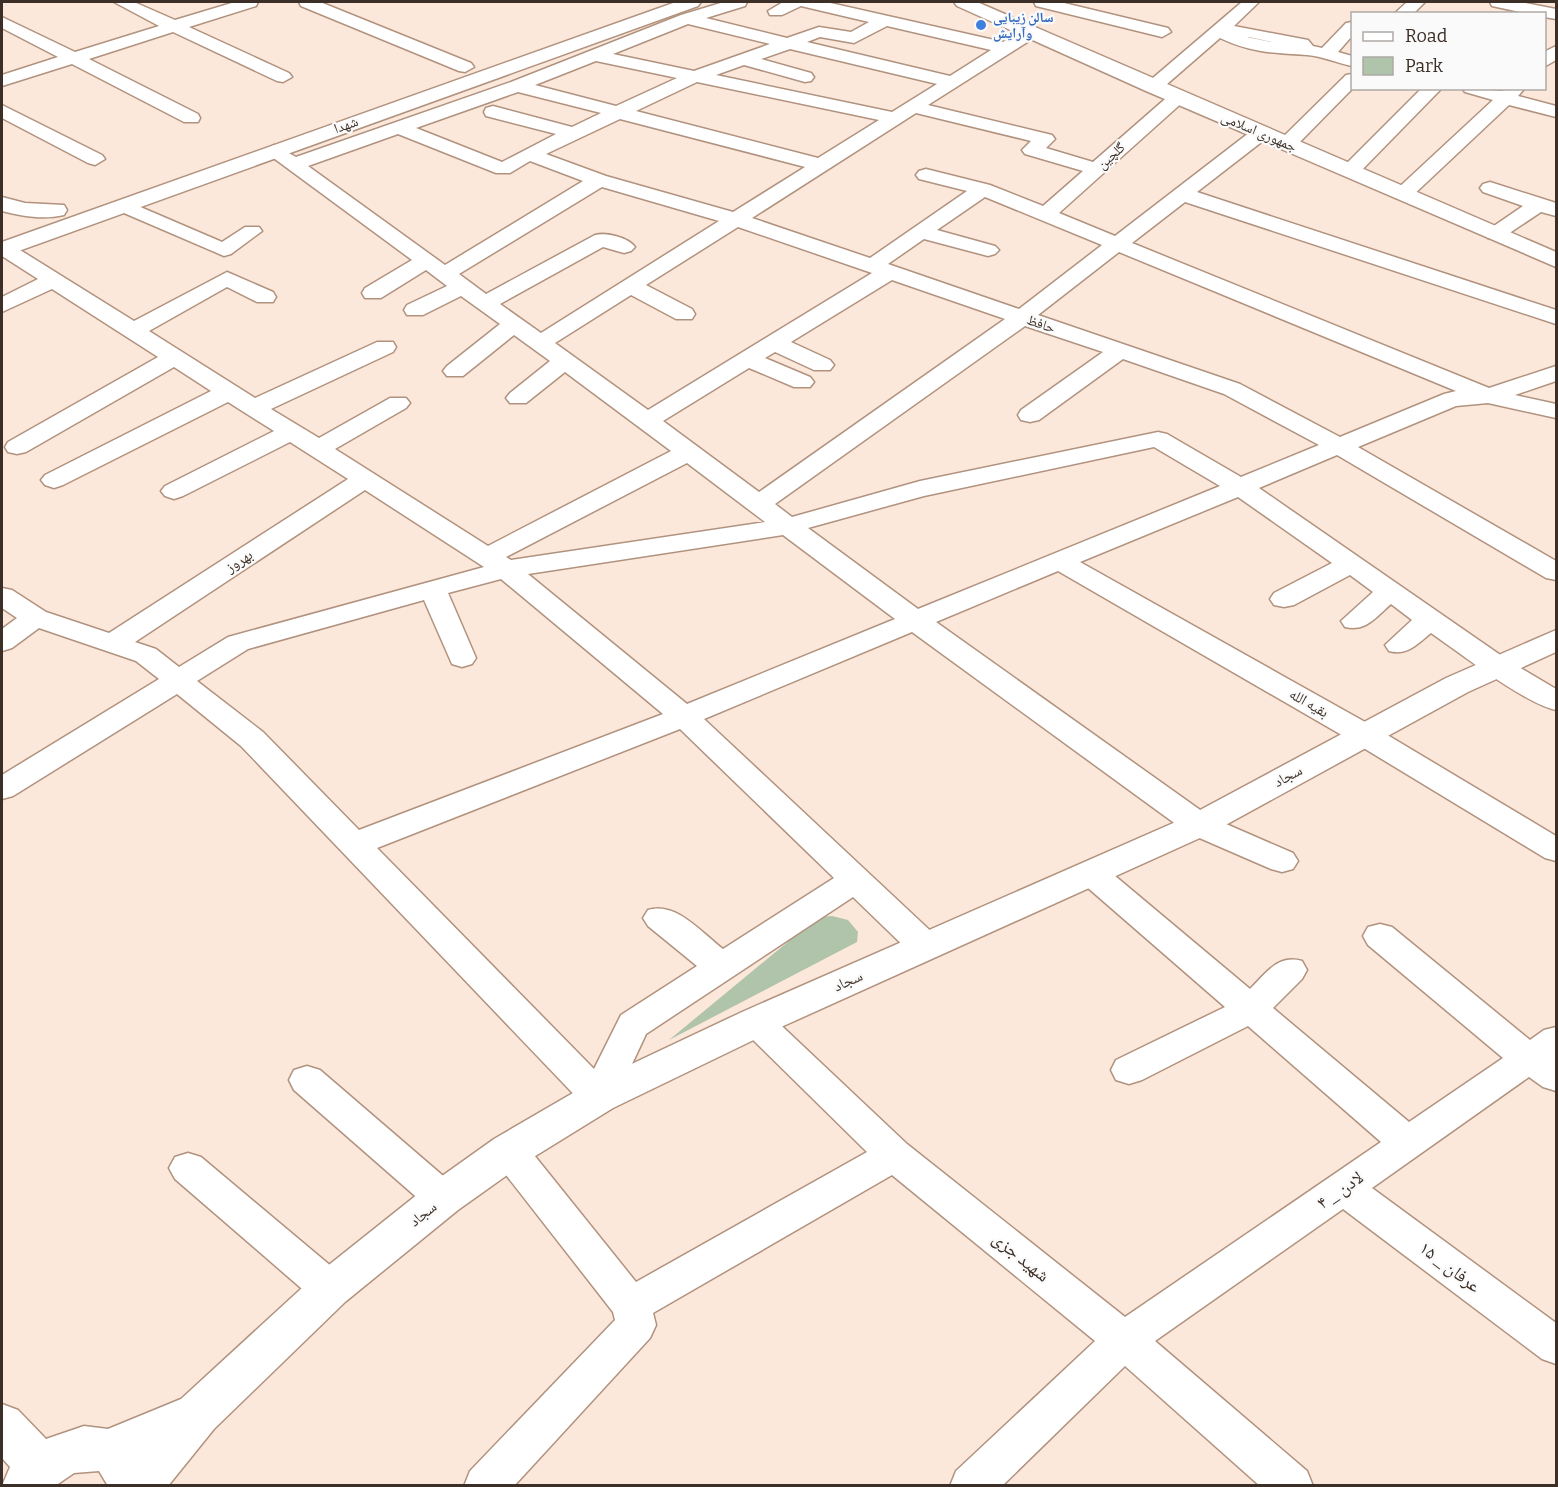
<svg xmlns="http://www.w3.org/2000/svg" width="1558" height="1487" font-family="Bitter,'Noto Naskh Arabic',serif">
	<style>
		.green { fill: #afc4aa }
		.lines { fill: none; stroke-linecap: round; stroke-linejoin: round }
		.minor-casing { stroke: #b1927e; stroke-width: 3 }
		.tertiary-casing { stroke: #b1927e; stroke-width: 3 }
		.secondary-casing { stroke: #b1927e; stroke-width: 3 }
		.minor { fill: #fff; fill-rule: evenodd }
		.tertiary { fill: #fff; fill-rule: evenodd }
		.secondary { fill: #fff; fill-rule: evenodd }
		.shop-dot { fill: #3f7fe0; stroke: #fafafa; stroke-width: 2 }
		.labels { text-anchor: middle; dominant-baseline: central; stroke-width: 4.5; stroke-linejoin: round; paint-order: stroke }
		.far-shop-label { font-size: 14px; font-weight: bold; fill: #366cbe; stroke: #fafafa; text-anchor: start }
		.far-street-label { font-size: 14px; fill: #3c2f27; stroke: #fafafa }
		.street-label { font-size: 15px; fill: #3c2f27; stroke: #fafafa }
		.near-street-label { font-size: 18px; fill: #3c2f27; stroke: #fafafa }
	</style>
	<rect width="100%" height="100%" fill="#fce8db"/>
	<polygon class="green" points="832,916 848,920 858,932 857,942 669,1040 818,917"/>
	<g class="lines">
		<defs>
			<g id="minor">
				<polygon points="114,2 134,2 175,20 235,2 258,2 256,6 189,27 289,73 292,77 283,82 277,81 173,32 89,59 198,114 200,118 198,122 184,122 72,64 2,86 2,75 58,57 2,28 2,17 75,52 159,26"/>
				<polygon points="299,2 320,2 471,63 474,67 465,72 459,71 301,6"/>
				<path d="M724,2H747L745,6L706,18L787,38L819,27L851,32L869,22L801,6L782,15H770L768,11L783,2H826L1003,42L1025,28H1037L1040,32L1037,36L928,105L1052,135L1055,139L1046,148L1093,162L1172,93H1184L1187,97L1184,101L1059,213L1115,236L1254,129L1261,127L1271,133L1268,137L1197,192L1556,310V324L1185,202L1132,243L1489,388L1556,366V381L1515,395L1556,404V418L1488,403L1456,406L1358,447L1556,561V580L1546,578L1337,455L1259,488L1509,661L1556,689V710C1524,703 1460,653 1431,633C1417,644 1408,656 1389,651L1385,645L1412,620L1391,604C1376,617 1366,632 1345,627L1341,621L1373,592L1350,575L1294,605L1284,607L1274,605L1270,599L1274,593L1332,563L1238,497L1080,562L1374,727L1556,836V861L1545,858L1352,741L1058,571L936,622L1210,817L1293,853L1298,861L1293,869L1282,872L1271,869L1188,833L912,632L704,719L937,937L942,946L937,955L925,958L913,955L853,897L646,1034L612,1107L599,1111L586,1107L241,746L177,694L13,796L2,799V775L159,679L136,661L39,628L12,648L2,651V629L17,618L2,608V588L12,590L46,612L109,633L348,479L290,442L183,496L174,499L165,496L161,491L165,486L274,431L228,402L63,485L54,488L45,485L41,480L45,475L211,391L174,367L26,452L17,454L8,452L5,447L8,442L158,357L52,289L2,312V297L38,279L2,256V244L12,245L134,321L227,272L273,292L276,297L273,302H257L227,287L149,331L255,398L377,342H393L396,347L393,352L271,409L319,438L390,398H406L410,403L406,408L335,449L488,546L671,451L565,372L526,403H510L506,398L510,393L550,361L514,335L463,376H447L443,371L447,366L500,324L461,296L423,315H407L404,310L407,305L447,286L426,270L381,298H365L362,293L365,288L412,260L264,151L274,145L296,157L511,82L681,15ZM688,24L770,44L694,71L613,54ZM887,26L991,50L950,76L807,42L820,37L854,43ZM790,49L937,84L892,112L716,75L744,65L805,82L811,81L814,77L811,73L761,59ZM596,61L677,78L616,106L535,85ZM697,82L879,120L818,158L636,111ZM518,92L601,113L572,127L493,106L486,108L484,112L486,116L556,134L502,162L416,128ZM916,113L1031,141L1022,150L1025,154L1083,171L1043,206L990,185L926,169L919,171L916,175L919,179L967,191L870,258L752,218ZM620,119L805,167L733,212L606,176L546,154ZM398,134L496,173H510L530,161L583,181L445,265L308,166ZM602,187L719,221L541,333L500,304L603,247L624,253L631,251L635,247C628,237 606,232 595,235L486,294L459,274ZM985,197L1102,245L1019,309L888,264L924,239L988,256L995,254L999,250L995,246L937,230ZM738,227L872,273L648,410L555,343L631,295L676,319H692L695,314L692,309L646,285ZM1119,252L1456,391L1444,394L1340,437L1240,384L1038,315ZM892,280L1005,319L759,492L663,421L749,368L794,387H810L814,382L810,377L765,358L775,352L814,370H830L834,365L830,360L791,342ZM1025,326L1103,352L1021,410L1018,415L1021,420L1030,422L1039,420L1123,359L1224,394L1319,445L1241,477L1167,434L1158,432L920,481L792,517L775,504ZM1154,447L1220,486L918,609L808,528L924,496ZM687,463L765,522L511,560L506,557ZM365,490L484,567L228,637L179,667L156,649L135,642ZM783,535L895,619L687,704L528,574ZM501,579L663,714L359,830L263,732L197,681L248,649L424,600L452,664L462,667L472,664L476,658L448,593ZM680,729L834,878L723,949C702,933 676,901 648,910L643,918L648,926L697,966L621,1015L594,1069L377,848Z"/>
				<polygon points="1034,2 1060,2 1168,28 1171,32 1162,37 1036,6"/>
				<path d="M1242,2H1259L1234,26L1308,40L1313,46L1322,48L1346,23L1352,22V36L1338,52L1352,56V66C1337,63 1322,56 1307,55C1273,53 1252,53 1220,38L1159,91H1147L1144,87L1147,83ZM1247,37H1249L1285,45Z"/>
				<polygon points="1407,2 1425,2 1413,14 1394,14"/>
				<polygon points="1490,2 1520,2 1556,9 1556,19 1544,17 1544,14 1529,14 1492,6"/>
				<polygon points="1556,46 1556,60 1544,67 1544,52"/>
				<polygon points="1352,74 1353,88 1294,148 1280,148 1277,144 1280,140 1346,75"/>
				<polygon points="1422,88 1442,88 1357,175 1343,175 1340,171 1343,167"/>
				<polygon points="1462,88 1502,91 1505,88 1525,88 1518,96 1556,106 1556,117 1509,105 1410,198 1396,198 1393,194 1396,190 1493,100 1465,92"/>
				<polygon points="2,105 102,155 105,159 95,165 88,163 2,118"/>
				<polygon points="1490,182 1556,203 1556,216 1541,212 1502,238 1488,238 1485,234 1488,230 1523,206 1483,192 1480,188 1483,184"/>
				<polygon points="124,200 222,242 245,227 259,227 262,231 231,254 224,256 117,210 114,206 117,202"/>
				<path d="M1091,862L1102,865L1250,989C1266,973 1278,954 1302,961L1307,970L1302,979L1273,1008L1409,1122L1503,1058L1368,945L1363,936L1368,927L1380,924L1392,927L1530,1040L1544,1030L1556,1027V1091L1543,1087L1529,1077L1372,1188L1556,1323V1364L1542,1359L1343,1209L1155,1341L1307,1471L1313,1486H1260L1125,1366L1002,1486H950L956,1471L1095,1341L892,1175L653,1313L656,1325L650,1338L514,1486H464L470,1471L615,1320L613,1312L496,1162L490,1151L496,1140L509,1136L522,1140L636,1282L867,1152L744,1031L738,1022L744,1013L756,1009L768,1013L907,1144L1125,1317L1381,1142L1248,1026L1142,1080L1129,1084L1116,1080L1111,1070L1116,1060L1225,1007L1080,881L1075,873L1080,865Z"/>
				<polygon points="307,1066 320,1070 456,1187 462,1198 456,1209 443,1214 430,1209 294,1090 289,1080 294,1070"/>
				<polygon points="188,1153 201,1157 344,1277 350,1289 344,1301 330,1306 316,1301 175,1179 169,1168 175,1157"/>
			</g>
			<g id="tertiary">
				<polygon points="954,2 977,2 1556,252 1556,267 1146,91 957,6"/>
				<path d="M2,197L25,203L64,205L67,210L64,215C43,220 22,216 2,211Z"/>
				<polygon points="1556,630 1556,652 1468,692 1211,833 770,1032 613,1108 524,1163 458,1210 345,1302 214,1429 168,1486 108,1486 99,1471 74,1473 55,1486 2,1486 10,1467 2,1458 2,1404 18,1410 46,1439 84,1426 108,1429 181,1399 315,1276 428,1186 494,1139 585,1086 742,1012 1187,817 1446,678"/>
			</g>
			<polygon id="secondary" points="676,2 701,2 698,6 2,257 2,242"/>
		</defs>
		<use href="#minor" class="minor-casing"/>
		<use href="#tertiary" class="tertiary-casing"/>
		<use href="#secondary" class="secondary-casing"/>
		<use href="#minor" class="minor"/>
		<use href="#tertiary" class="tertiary"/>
		<use href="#secondary" class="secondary"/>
	</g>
	<circle class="shop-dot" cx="981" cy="25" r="6"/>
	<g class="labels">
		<g class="far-shop-label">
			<text x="993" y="17">سالن زیبایی<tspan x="993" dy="16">وآرایش</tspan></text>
		</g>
		<g class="far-street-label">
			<text transform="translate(346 125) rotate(-20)">شهدا</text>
			<text transform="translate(1259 132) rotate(23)">جمهوری اسلامی</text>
			<text transform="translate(1111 156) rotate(-42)">گلچین</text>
			<text transform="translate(1041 324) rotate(19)">حافظ</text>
		</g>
		<g class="street-label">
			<text transform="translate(239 561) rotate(-33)">بهروز</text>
			<text transform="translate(1309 703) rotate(30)">بقیه الله</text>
			<text transform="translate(1288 776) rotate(-29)">سجاد</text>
			<text transform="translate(848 981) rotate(-24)">سجاد</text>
			<text transform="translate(423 1214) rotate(-39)">سجاد</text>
		</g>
		<g class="near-street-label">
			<text transform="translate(1340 1190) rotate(-35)">لادن _ ۴</text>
			<text transform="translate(1021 1257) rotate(39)">شهید جزی</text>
			<text transform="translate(1450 1267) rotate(37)">عرفان _ ۱۵</text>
		</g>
	</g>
	<rect width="1558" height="1487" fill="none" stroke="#3c2f27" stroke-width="6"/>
	<rect x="1351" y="12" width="195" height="78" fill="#fafafa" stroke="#aea9a6" stroke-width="1.5"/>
	<rect x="1363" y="32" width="30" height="9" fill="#ffffff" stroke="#aea9a6" stroke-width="1.5"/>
	<text x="1405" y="42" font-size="18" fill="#3c2f27">Road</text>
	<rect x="1363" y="57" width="30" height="18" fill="#afc4aa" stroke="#aea9a6" stroke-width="1.5"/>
	<text x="1405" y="72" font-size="18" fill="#3c2f27">Park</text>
</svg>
